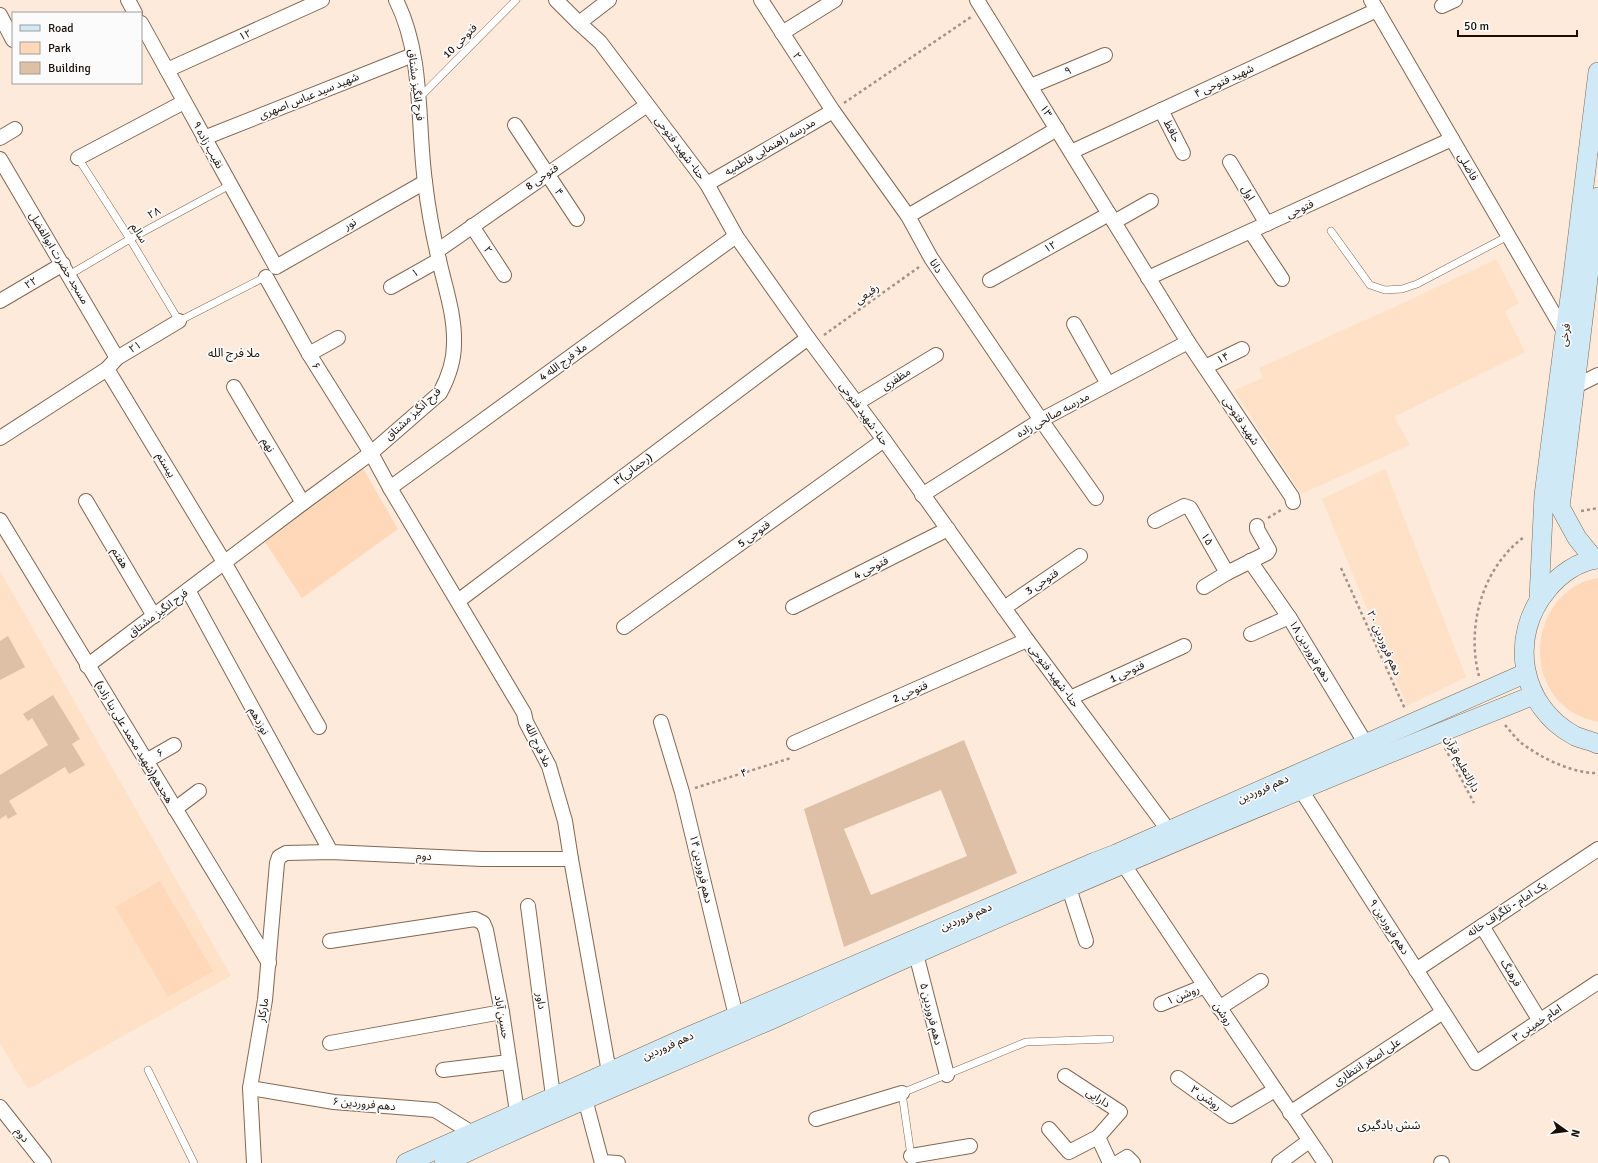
<svg xmlns="http://www.w3.org/2000/svg" width="1598" height="1163" font-family="Signika,'Noto Sans Arabic',sans-serif">
	<style>
		.built { fill: #ffe1c8 }
		.green { fill: #fed8b9 }
		.building { fill: #dec0a7; fill-rule: evenodd }
		.lines { fill: none; stroke-linecap: round; stroke-linejoin: round }
		.service-casing { stroke: #826851; stroke-width: 8 }
		.minor-casing { stroke: #826851; stroke-width: 16 }
		.secondary-casing { stroke: #826851; stroke-width: 20 }
		.path { stroke: #a39387; stroke-width: 2.5; stroke-dasharray: 3 3; stroke-linecap: butt }
		.service { stroke: #fff; stroke-width: 7 }
		.minor { stroke: #fff; stroke-width: 14 }
		.secondary { stroke: #cfe9f6; stroke-width: 19 }
		.labels { text-anchor: middle; dominant-baseline: central; stroke-width: 3.5; stroke-linejoin: round; paint-order: stroke }
		.street-label { font-size: 11px; fill: #1a0f07; stroke: #fbfbfb }
		.neighbourhood-label { font-size: 12px; fill: #1a0f07; stroke: #fbfbfb }
	</style>
	<rect width="100%" height="100%" fill="#fdeadb"/>
	<g class="built">
		<polygon points="1496,259 1519,303 1505,311 1525,352 1394,417 1410,445 1301,494 1234,390 1263,378 1259,368 1412,299"/>
		<polygon points="1385,469 1466,677 1407,706 1322,499"/>
		<polygon points="0,571 231,976 28,1089 0,1044"/>
	</g>
	<g class="green">
		<polygon points="362,467 398,529 302,598 263,539"/>
		<path d="M1598,578V722C1585,719 1572,714 1563,705C1525,670 1536,603 1583,582C1588,580 1593,579 1598,578Z"/>
		<polygon points="160,881 213,971 168,997 115,907"/>
	</g>
	<g class="building">
		<polygon points="8,636 25,667 0,680 0,641"/>
		<polygon points="53,695 80,739 72,744 85,765 69,774 65,767 9,801 17,814 8,819 6,815 0,819 0,775 48,745 32,718 28,721 23,714"/>
		<path d="M964,740L1017,873L844,947L804,809ZM941,790L967,856L871,895L844,829Z"/>
	</g>
	<g class="lines">
		<defs>
			<g id="service">
				<polyline points="419,98 516,0"/>
				<polyline points="78,158 130,239 179,321 267,276"/>
				<polyline points="1331,231 1370,285 1385,290 1402,289 1417,284 1508,236"/>
				<polyline points="69,275 130,239 230,185"/>
				<polyline points="148,1070 194,1163"/>
				<polyline points="912,1163 902,1093 1026,1042 1110,1039"/>
			</g>
			<g id="minor">
				<polyline points="128,0 135,13"/>
				<polyline points="556,0 579,23 600,42 707,184 736,236 808,338 884,440 1027,640 1169,831"/>
				<polyline points="761,0 833,111 908,216 931,258 1041,420 1096,498"/>
				<polyline points="977,0 1188,342 1292,497 1293,502"/>
				<polyline points="1371,0 1565,333"/>
				<polyline points="1442,6 1455,0"/>
				<polyline points="0,15 13,40"/>
				<polyline points="141,23 276,267 425,182"/>
				<polyline points="579,23 609,0"/>
				<polyline points="782,33 835,0"/>
				<polyline points="167,70 322,0"/>
				<polyline points="1031,86 1105,55"/>
				<polyline points="1161,110 1183,153"/>
				<polyline points="515,125 577,219"/>
				<polyline points="0,138 15,129"/>
				<polyline points="204,138 413,55"/>
				<polyline points="1071,152 1377,10"/>
				<polyline points="78,158 184,102"/>
				<polyline points="0,159 117,358"/>
				<polyline points="1230,162 1267,224"/>
				<polyline points="707,184 833,111"/>
				<polyline points="908,216 1057,129"/>
				<polyline points="1114,222 1151,201"/>
				<polyline points="472,226 504,275"/>
				<polyline points="1251,232 1282,279"/>
				<polyline points="437,251 647,105"/>
				<polyline points="266,277 309,354 371,453 390,488 524,713 526,722 549,766 565,821 571,859 609,1072"/>
				<polyline points="1148,278 1452,139"/>
				<polyline points="990,280 1109,214"/>
				<polyline points="391,287 439,260"/>
				<polyline points="0,301 63,264"/>
				<polyline points="1074,324 1108,384"/>
				<polyline points="309,354 338,338"/>
				<polyline points="1205,367 1242,349"/>
				<polyline points="107,369 224,562 319,727"/>
				<polyline points="234,387 303,503"/>
				<polyline points="1574,387 1598,375"/>
				<polyline points="857,403 936,355"/>
				<polyline points="0,438 107,369 117,358 179,321"/>
				<polyline points="390,488 736,236"/>
				<polyline points="922,495 1041,420 1188,342"/>
				<polyline points="86,501 154,616"/>
				<polyline points="0,520 269,963"/>
				<polyline points="1155,521 1184,506 1190,508 1227,573"/>
				<polyline points="1250,561 1289,617 1366,744"/>
				<polyline points="1204,587 1227,573 1267,553 1269,550 1257,529 1257,526"/>
				<polyline points="188,590 331,852"/>
				<polyline points="458,601 808,338"/>
				<polyline points="793,607 948,529"/>
				<polyline points="1004,608 1080,556"/>
				<polyline points="624,627 884,440"/>
				<polyline points="1251,634 1289,617"/>
				<path d="M87,666L303,503L371,453L440,393C448,378 454,361 454,344C455,315 445,287 439,260C433,235 428,208 425,182C417,122 424,56 396,0"/>
				<polyline points="1070,698 1184,646"/>
				<polyline points="661,722 682,792 736,1016"/>
				<polyline points="794,743 1027,640"/>
				<polyline points="146,761 174,745"/>
				<polyline points="1301,790 1476,1063 1598,982"/>
				<polyline points="175,809 199,791"/>
				<polyline points="1124,865 1205,986 1325,1163"/>
				<polyline points="1069,888 1086,941"/>
				<polyline points="528,906 553,1096"/>
				<polyline points="1482,926 1540,1021"/>
				<polyline points="330,941 475,919 483,923 486,930 502,1012 517,1112"/>
				<polyline points="916,954 947,1075"/>
				<polyline points="1416,970 1598,849"/>
				<polyline points="1161,1004 1205,986"/>
				<polyline points="1219,1008 1261,981"/>
				<polyline points="330,1043 502,1012"/>
				<polyline points="443,1070 509,1062"/>
				<polyline points="1065,1076 1120,1112 1098,1137 1110,1163"/>
				<polyline points="1178,1078 1231,1116 1275,1090"/>
				<polyline points="250,1088 334,1102 435,1110 472,1133"/>
				<polyline points="585,1099 602,1163"/>
				<polyline points="0,1107 44,1163"/>
				<polyline points="1290,1113 1443,1012"/>
				<polyline points="816,1119 902,1093"/>
				<polyline points="1049,1129 1069,1152 1098,1137"/>
				<polyline points="911,1156 970,1146"/>
				<polyline points="602,1162 618,1163"/>
				<polyline points="254,1163 250,1088 265,1000 277,863 279,857 286,853 331,852 482,859 571,859"/>
				<polyline points="1117,1163 1127,1157 1133,1163"/>
				<polyline points="1279,1163 1309,1141"/>
				<polyline points="1441,1163 1442,1163"/>
			</g>
			<g id="secondary">
				<polyline points="1594,559 1577,538 1560,507 1598,197"/>
				<path d="M1598,559C1578,561 1559,575 1547,590C1508,636 1520,707 1575,736C1582,739 1591,741 1598,744"/>
				<polyline points="1539,598 1544,495 1565,333 1572,283 1598,72"/>
				<polyline points="406,1163 683,1039 1095,862 1116,854 1526,673"/>
				<path d="M444,1163C553,1111 666,1066 777,1017C828,994 878,970 929,948C1129,860 1331,776 1534,695"/>
			</g>
		</defs>
		<use href="#service" class="service-casing"/>
		<use href="#minor" class="minor-casing"/>
		<use href="#secondary" class="secondary-casing"/>
		<g class="path">
			<polyline points="844,103 971,17"/>
			<polyline points="824,335 919,267"/>
			<polyline points="1581,511 1598,508"/>
			<polyline points="1268,518 1281,510"/>
			<polyline points="1341,568 1405,709"/>
			<path d="M1479,676C1466,627 1482,568 1524,537"/>
			<path d="M1505,725C1510,731 1515,737 1520,742C1539,757 1573,774 1598,773"/>
			<polyline points="1445,748 1474,803"/>
			<polyline points="695,788 791,758"/>
		</g>
		<use href="#service" class="service"/>
		<use href="#minor" class="minor"/>
		<use href="#secondary" class="secondary"/>
	</g>
	<g class="labels">
		<g class="street-label">
			<text transform="translate(245 35) rotate(-24)">۱۲</text>
			<text transform="translate(460 41) rotate(-45)">فتوحی 10</text>
			<text transform="translate(797 56) rotate(57)">۲</text>
			<text transform="translate(1068 71) rotate(-23)">۹</text>
			<text transform="translate(1224 81) rotate(-25)">شهید فتوحی ۴</text>
			<text transform="translate(416 85) rotate(83)">فرح انگیز مشتاق</text>
			<text transform="translate(309 96) rotate(-22)">شهید سید عباس اصهری</text>
			<text transform="translate(1046 111) rotate(58)">۱۳</text>
			<text transform="translate(1172 131) rotate(63)">حافظ</text>
			<text transform="translate(208 145) rotate(61)">نقیب زاده ۹</text>
			<text transform="translate(770 147) rotate(-30)">مدرسه راهنمایی فاطمیه</text>
			<text transform="translate(680 148) rotate(53)">حنا- شهید فتوحی</text>
			<text transform="translate(1468 167) rotate(60)">فاضلی</text>
			<text transform="translate(542 177) rotate(-35)">فتوحی 8</text>
			<text transform="translate(559 192) rotate(58)">۴</text>
			<text transform="translate(1248 193) rotate(60)">اول</text>
			<text transform="translate(1300 209) rotate(-25)">فتوحی</text>
			<text transform="translate(154 213) rotate(-28)">۲۸</text>
			<text transform="translate(350 224) rotate(-30)">نور</text>
			<text transform="translate(139 233) rotate(58)">سالم</text>
			<text transform="translate(1050 247) rotate(-29)">۱۲</text>
			<text transform="translate(488 250) rotate(56)">۲</text>
			<text transform="translate(59 258) rotate(59)">مسجد حضرت ابوالفضل</text>
			<text transform="translate(936 266) rotate(57)">دانا</text>
			<text transform="translate(415 273) rotate(-30)">۱</text>
			<text transform="translate(31 283) rotate(-30)">۲۲</text>
			<text transform="translate(867 294) rotate(-36)">رفیعی</text>
			<text transform="translate(1565 335) rotate(-82)">فرخی</text>
			<text transform="translate(135 347) rotate(-31)">۲۱</text>
			<text transform="translate(1223 358) rotate(-26)">۱۴</text>
			<text transform="translate(563 362) rotate(-36)">4 ملا فرج الله</text>
			<text transform="translate(316 366) rotate(58)">۶</text>
			<text transform="translate(896 379) rotate(-32)">مظفری</text>
			<text transform="translate(413 414) rotate(-43)">فرح انگیز مشتاق</text>
			<text transform="translate(864 414) rotate(54)">حنا- شهید فتوحی</text>
			<text transform="translate(1053 415) rotate(-29)">مدرسه صالحی زاده</text>
			<text transform="translate(1241 421) rotate(56)">شهید فتوحی</text>
			<text transform="translate(268 445) rotate(60)">نهم</text>
			<text transform="translate(166 465) rotate(59)">بیستم</text>
			<text transform="translate(633 469) rotate(-37)">۳(رحمانی)</text>
			<text transform="translate(754 534) rotate(-36)">فتوحی 5</text>
			<text transform="translate(1207 539) rotate(60)">۱۵</text>
			<text transform="translate(120 558) rotate(59)">هفتم</text>
			<text transform="translate(871 568) rotate(-27)">فتوحی 4</text>
			<text transform="translate(1042 582) rotate(-34)">فتوحی 3</text>
			<text transform="translate(158 613) rotate(-37)">فرح انگیز مشتاق</text>
			<text transform="translate(1384 643) rotate(66)">دهم فروردین ۲۰</text>
			<text transform="translate(1310 651) rotate(59)">دهم فروردین ۱۸</text>
			<text transform="translate(1127 672) rotate(-25)">فتوحی 1</text>
			<text transform="translate(1054 676) rotate(53)">حنا- شهید فتوحی</text>
			<text transform="translate(910 692) rotate(-24)">فتوحی 2</text>
			<text transform="translate(259 721) rotate(61)">نوزدهم</text>
			<text transform="translate(134 742) rotate(59)">هجدهم(شهید محمد علی بنا زاده)</text>
			<text transform="translate(538 745) rotate(65)">ملا فرج الله</text>
			<text transform="translate(160 753) rotate(-29)">۶</text>
			<text transform="translate(1462 764) rotate(62)">دارالتعلیم قرآن</text>
			<text transform="translate(744 773) rotate(-17)">۴</text>
			<text transform="translate(1263 789) rotate(-24)">دهم فروردین</text>
			<text transform="translate(424 856) rotate(3)">دوم</text>
			<text transform="translate(701 869) rotate(77)">دهم فروردین ۱۴</text>
			<text transform="translate(1507 909) rotate(-33)">یک امام - تلگراف خانه</text>
			<text transform="translate(966 917) rotate(-23)">دهم فروردین</text>
			<text transform="translate(1389 927) rotate(57)">دهم فروردین ۹</text>
			<text transform="translate(1511 973) rotate(59)">فرهنگ</text>
			<text transform="translate(1183 995) rotate(-22)">روشن ۱</text>
			<text transform="translate(541 1001) rotate(82)">داور</text>
			<text transform="translate(263 1010) rotate(-81)">مارکار</text>
			<text transform="translate(931 1014) rotate(76)">دهم فروردین ۵</text>
			<text transform="translate(1223 1014) rotate(56)">روشن</text>
			<text transform="translate(502 1017) rotate(80)">حسین آباد</text>
			<text transform="translate(1537 1023) rotate(-34)">امام خمینی ۳</text>
			<text transform="translate(668 1046) rotate(-24)">دهم فروردین</text>
			<text transform="translate(1367 1062) rotate(-33)">علی اصغر انتظاری</text>
			<text transform="translate(1098 1098) rotate(33)">دارایی</text>
			<text transform="translate(1206 1098) rotate(35)">روشن ۳</text>
			<text transform="translate(364 1104) rotate(5)">دهم فروردین ۶</text>
			<text transform="translate(22 1135) rotate(52)">دوم</text>
		</g>
		<g class="neighbourhood-label">
			<text x="234" y="353">ملا فرج الله</text>
			<text x="1389" y="1125">شش بادگیری</text>
		</g>
	</g>
	<rect x="12" y="12" width="130" height="72" fill="#fbfbfb" stroke="#a19d99"/>
	<rect x="20" y="25" width="20" height="6" fill="#cfe9f6" stroke="#a19d99"/>
	<text x="48" y="32" font-size="12" fill="#1a0f07">Road</text>
	<rect x="20" y="42" width="20" height="12" fill="#fed8b9" stroke="#a19d99"/>
	<text x="48" y="52" font-size="12" fill="#1a0f07">Park</text>
	<rect x="20" y="62" width="20" height="12" fill="#dec0a7" stroke="#a19d99"/>
	<text x="48" y="72" font-size="12" fill="#1a0f07">Building</text>
	<g transform="translate(1566 1131) rotate(104)" stroke="#fbfbfb" stroke-width="3" paint-order="stroke">
	<path d="M0-3L7 15L0 10L-7 15Z" fill="#1a0f07"/>
	<text y="-6" font-size="11" font-weight="bold" text-anchor="middle" fill="#1a0f07">N</text>
	</g>
	<path d="M1458 30v6h119v-6" fill="none" stroke="#1a0f07" stroke-width="2"/>
	<text x="1464" y="30" font-size="12" fill="#1a0f07" stroke="#fbfbfb" stroke-width="3" paint-order="stroke">50 m</text>
</svg>
